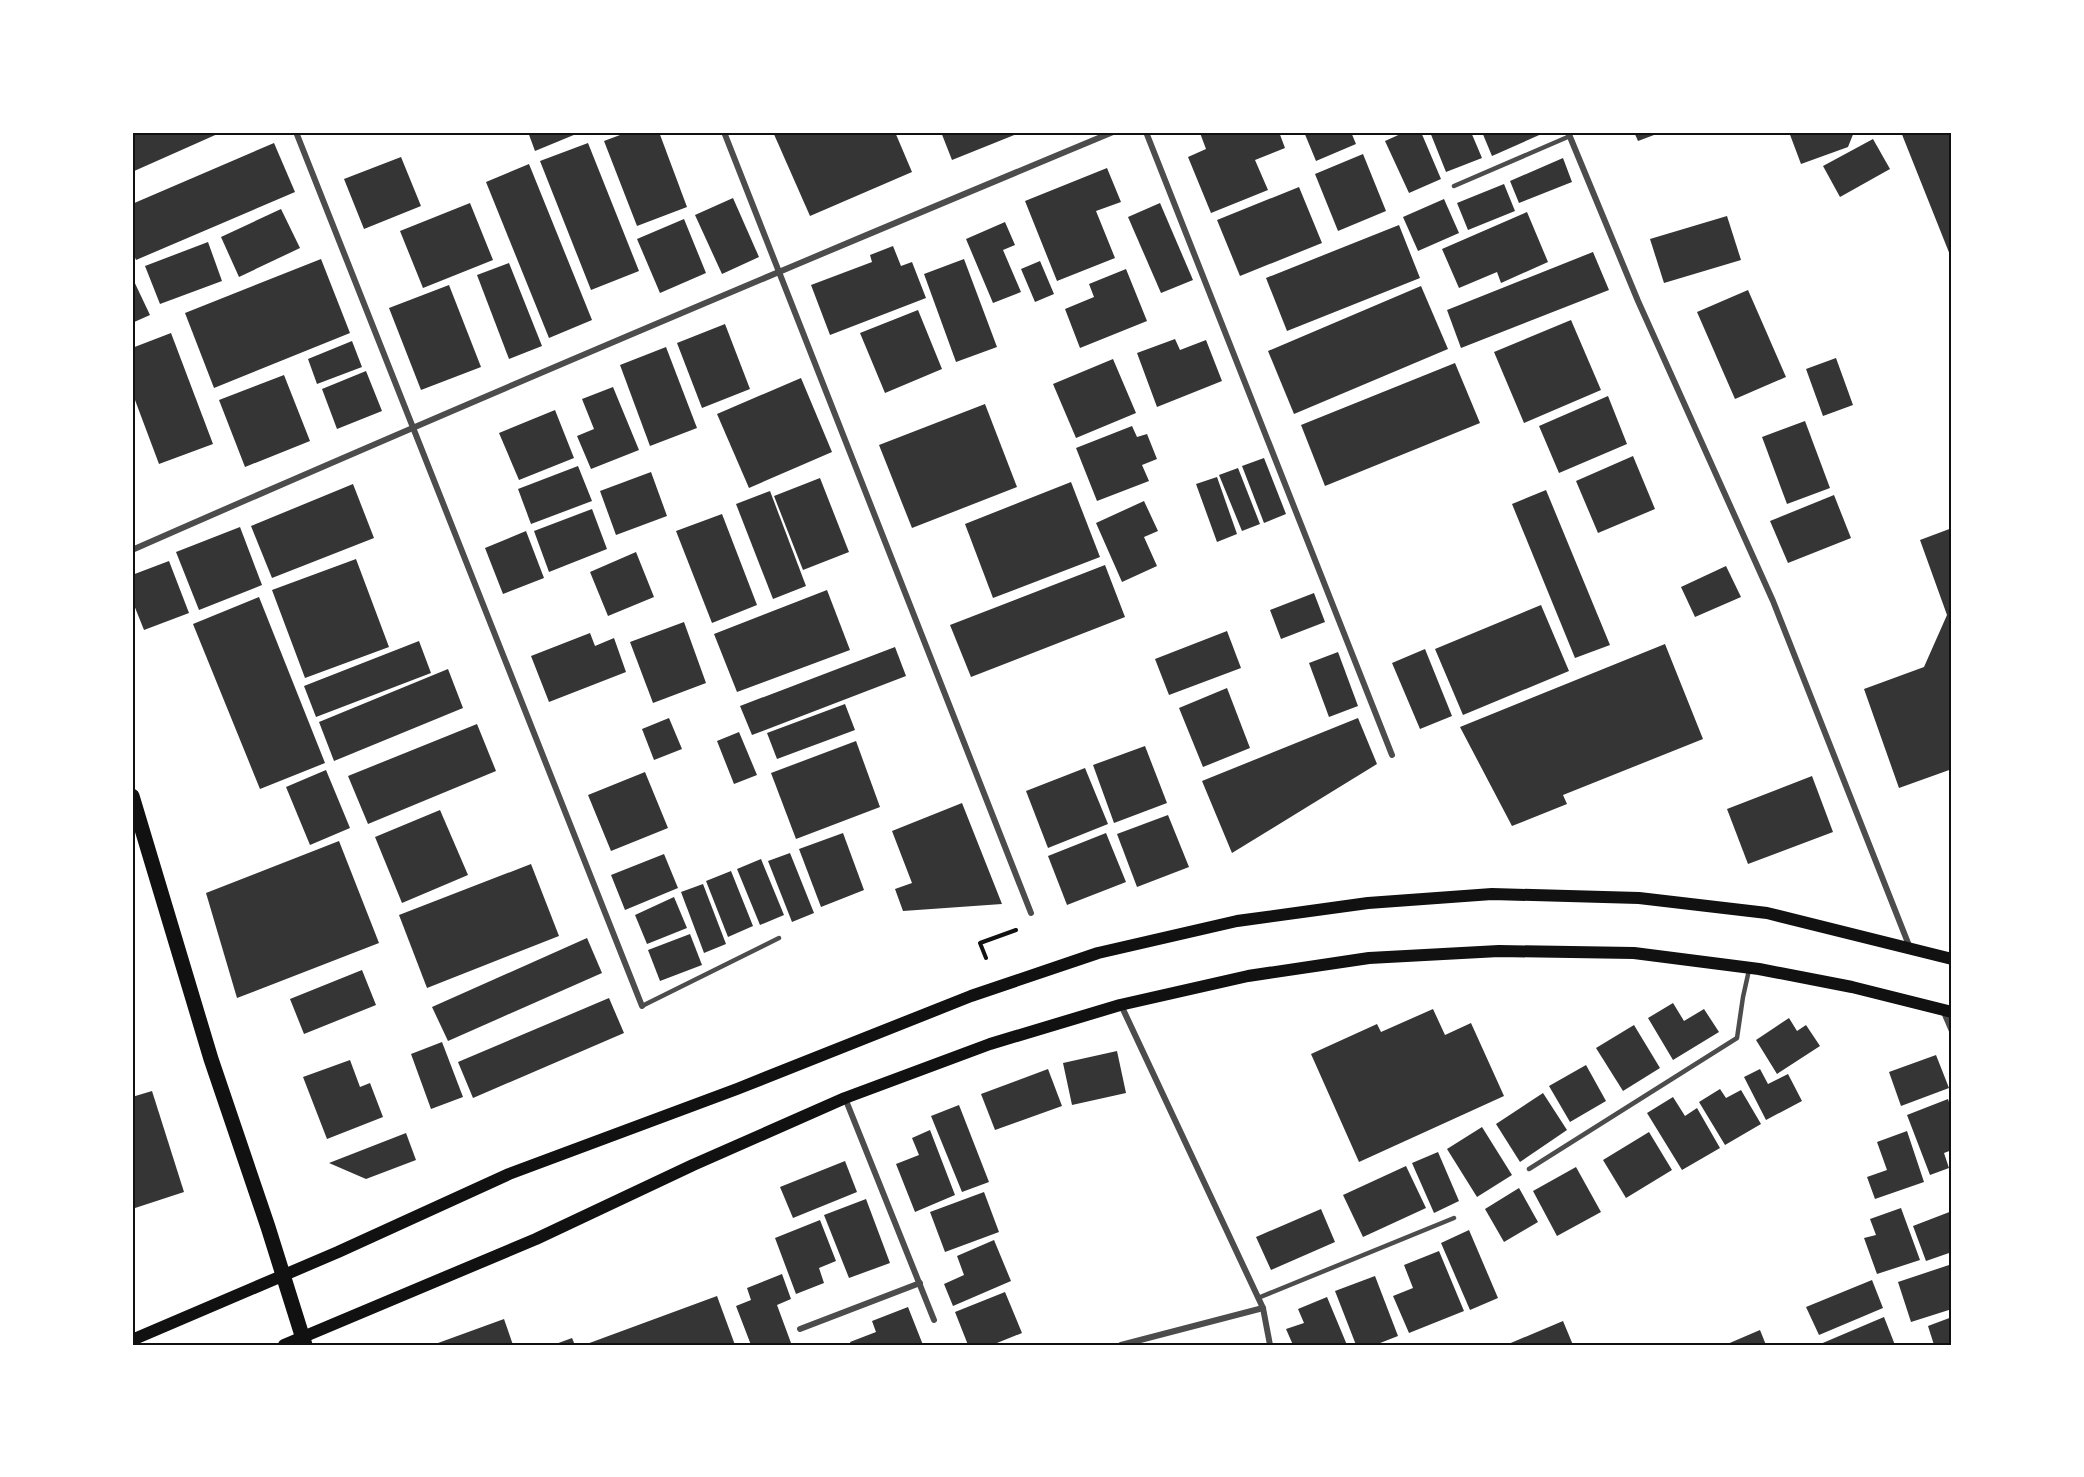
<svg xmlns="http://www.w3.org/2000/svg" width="2084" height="1477" font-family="'DM Sans',sans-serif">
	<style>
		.building { fill: #353535 }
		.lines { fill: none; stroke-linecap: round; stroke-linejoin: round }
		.path { stroke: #111; stroke-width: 4 }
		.service { stroke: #4c4c4c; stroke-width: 4.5 }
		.minor { stroke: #4c4c4c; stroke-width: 6 }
		.secondary { stroke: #111; stroke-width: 12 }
		.primary { stroke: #111; stroke-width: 15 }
		.neatline { fill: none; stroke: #111; stroke-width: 2 }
	</style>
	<rect width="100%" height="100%" fill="#fff"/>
	<g class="building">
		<polygon points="132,132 222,132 132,172"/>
		<polygon points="528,132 581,132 535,151"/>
		<polygon points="628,132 659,132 687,207 637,226 604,141"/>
		<polygon points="773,132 895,132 912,172 810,216"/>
		<polygon points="941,132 1022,132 952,160"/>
		<polygon points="1202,132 1279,132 1285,148 1255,160 1268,190 1211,213 1188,157 1206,149 1200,133"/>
		<polygon points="1304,132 1351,132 1356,144 1316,161"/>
		<polygon points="1405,132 1421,132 1441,179 1409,193 1385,141"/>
		<polygon points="1430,132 1471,132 1482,158 1446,172"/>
		<polygon points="1482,132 1546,132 1492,156"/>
		<polygon points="1634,132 1662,132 1638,141"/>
		<polygon points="1789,132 1854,132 1848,147 1801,164"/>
		<polygon points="1901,132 1952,132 1952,260"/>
		<polygon points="1873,139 1890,169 1840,197 1823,166"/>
		<polygon points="274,143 295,192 136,260 132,251 132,204"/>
		<polygon points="588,143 639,271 591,290 540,161"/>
		<polygon points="1363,154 1386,211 1338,231 1315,174"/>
		<polygon points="401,157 421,206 364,229 344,179"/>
		<polygon points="1563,158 1572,182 1519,203 1510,181"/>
		<polygon points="529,164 592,320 549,338 486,182"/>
		<polygon points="1107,168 1121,202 1096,211 1115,258 1057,281 1025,201"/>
		<polygon points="1504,184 1515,211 1468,230 1457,203"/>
		<polygon points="1299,187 1322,243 1240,276 1217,220"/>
		<polygon points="733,198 759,257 722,274 695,215"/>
		<polygon points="1444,199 1459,233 1418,251 1403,217"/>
		<polygon points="470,203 493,260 423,288 400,231"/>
		<polygon points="1160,203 1193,280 1161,293 1128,217"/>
		<polygon points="281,209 300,248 239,277 221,237"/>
		<polygon points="1527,212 1548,262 1501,283 1497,272 1459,288 1442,249"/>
		<polygon points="1727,216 1741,260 1664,283 1650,239"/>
		<polygon points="684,219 706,273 660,293 637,239"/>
		<polygon points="1005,222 1015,245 1003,250 1021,292 993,303 966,239"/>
		<polygon points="1399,225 1420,278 1287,331 1266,278"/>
		<polygon points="208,242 222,281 160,304 145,266"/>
		<polygon points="893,246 901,266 912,262 926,298 830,335 811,285 872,262 870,255"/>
		<polygon points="1593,252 1609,290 1461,348 1447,310"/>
		<polygon points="321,259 350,333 214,388 185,313"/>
		<polygon points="964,259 997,347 956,362 924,274"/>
		<polygon points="1040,261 1054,294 1035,302 1021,269"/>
		<polygon points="509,263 542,346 509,359 477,275"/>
		<polygon points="1126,269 1147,321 1080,348 1065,309 1094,297 1089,284"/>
		<polygon points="132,277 150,315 132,323"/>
		<polygon points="449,285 481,367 421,390 389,308"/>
		<polygon points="1421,286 1448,349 1294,414 1268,351"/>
		<polygon points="1748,290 1786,377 1735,399 1697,312"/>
		<polygon points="918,310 942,369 885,393 860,333"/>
		<polygon points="1571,320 1601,390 1524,423 1494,352"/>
		<polygon points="725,324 750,389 702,408 677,343"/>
		<polygon points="171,333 213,444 159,464 132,392 132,348"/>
		<polygon points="1175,339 1180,350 1206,340 1222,381 1157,407 1137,353"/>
		<polygon points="352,341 362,367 317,384 308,359"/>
		<polygon points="666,347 697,428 650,446 620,365"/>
		<polygon points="1836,358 1853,405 1823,416 1806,369"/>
		<polygon points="1113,359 1136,413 1076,438 1053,384"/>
		<polygon points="1455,363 1480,423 1325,486 1301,425"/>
		<polygon points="366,371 382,411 337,429 322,389"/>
		<polygon points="284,375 310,441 245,467 219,400"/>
		<polygon points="801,378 832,452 749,488 717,414"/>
		<polygon points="613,387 639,450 591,469 577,436 594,429 582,399"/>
		<polygon points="1608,396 1627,444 1559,473 1539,426"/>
		<polygon points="985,404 1017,487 912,528 879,445"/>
		<polygon points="555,410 574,458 519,480 499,433"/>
		<polygon points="1805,421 1830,488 1787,504 1762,437"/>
		<polygon points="1132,426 1137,437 1147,434 1157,459 1142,465 1149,481 1097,501 1076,448"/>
		<polygon points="1633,456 1655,509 1598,533 1576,481"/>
		<polygon points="1264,458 1286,514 1264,523 1242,466"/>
		<polygon points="578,466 592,501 531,524 518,489"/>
		<polygon points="1238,468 1260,524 1242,531 1219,475"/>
		<polygon points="651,472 667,516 616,535 600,491"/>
		<polygon points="1217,477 1237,534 1217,542 1196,484"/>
		<polygon points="820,478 849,552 803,570 774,496"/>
		<polygon points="1071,482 1100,557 993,598 965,524"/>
		<polygon points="353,484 374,538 272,578 251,526"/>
		<polygon points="1546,490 1610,645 1575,658 1512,504"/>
		<polygon points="770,491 806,586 773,599 736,504"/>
		<polygon points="1834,495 1851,538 1788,563 1770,521"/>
		<polygon points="1144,501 1158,531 1144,537 1157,566 1122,582 1096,523"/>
		<polygon points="592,509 607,549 549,572 534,531"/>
		<polygon points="722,514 757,605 712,623 676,531"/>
		<polygon points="240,527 262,585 199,610 176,552"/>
		<polygon points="1952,528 1952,769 1899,788 1864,689 1924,667 1947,615 1920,540"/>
		<polygon points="526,531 544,578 503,594 485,548"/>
		<polygon points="636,552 654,597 608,616 590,572"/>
		<polygon points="356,559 389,647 305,678 272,590"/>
		<polygon points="169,561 189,613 144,630 132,600 132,575"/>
		<polygon points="1105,565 1125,617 971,677 950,625"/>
		<polygon points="1726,566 1741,597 1695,617 1681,587"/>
		<polygon points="827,590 850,650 737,692 714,634"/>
		<polygon points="1314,593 1325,622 1281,639 1270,610"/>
		<polygon points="259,597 325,763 260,789 193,624"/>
		<polygon points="1541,605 1569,671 1463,715 1435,649"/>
		<polygon points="684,622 706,683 653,703 630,642"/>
		<polygon points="1227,631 1241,668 1169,695 1155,659"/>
		<polygon points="590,633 595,646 614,638 626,672 549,702 531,656"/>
		<polygon points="419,641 431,673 316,717 304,686"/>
		<polygon points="1665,644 1703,739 1563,795 1567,804 1512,826 1460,727"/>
		<polygon points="895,647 906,676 752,735 740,706"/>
		<polygon points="1425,649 1452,716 1420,729 1392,663"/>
		<polygon points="1338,652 1358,706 1329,717 1309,663"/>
		<polygon points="448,669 463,708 334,761 319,722"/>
		<polygon points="1227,688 1250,748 1203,767 1179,708"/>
		<polygon points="845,704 855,730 777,759 767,733"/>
		<polygon points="669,718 682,749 654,760 642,729"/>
		<polygon points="1358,718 1377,764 1232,853 1202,781"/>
		<polygon points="477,724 496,771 368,824 348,776"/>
		<polygon points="739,732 757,775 734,784 717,741"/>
		<polygon points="856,741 880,807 796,839 771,773"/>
		<polygon points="1145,746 1167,803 1114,823 1093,765"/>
		<polygon points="1085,768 1108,824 1048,848 1026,791"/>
		<polygon points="326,770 350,828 310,845 286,787"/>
		<polygon points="645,772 668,828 611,851 588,795"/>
		<polygon points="1812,776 1833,832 1748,864 1727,809"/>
		<polygon points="962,803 1002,904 903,911 895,889 912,883 892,831"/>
		<polygon points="440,810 468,875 402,903 375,837"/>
		<polygon points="1168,815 1189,867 1137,887 1117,834"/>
		<polygon points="843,833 864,890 821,907 799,849"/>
		<polygon points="1106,833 1126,882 1067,905 1048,856"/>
		<polygon points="339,841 379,943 237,998 206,893"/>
		<polygon points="790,853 814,913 792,922 768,861"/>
		<polygon points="664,854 678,888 625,910 611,875"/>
		<polygon points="761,859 784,915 760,925 737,869"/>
		<polygon points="531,864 559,936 427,988 399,915"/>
		<polygon points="731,871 753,926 728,937 706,881"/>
		<polygon points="703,884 726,944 704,953 681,892"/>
		<polygon points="674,897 687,928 647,944 635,915"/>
		<polygon points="690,934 702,965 660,981 648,950"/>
		<polygon points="587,938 602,973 448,1041 432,1007"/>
		<polygon points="362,970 376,1005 304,1034 290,999"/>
		<polygon points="609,998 624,1033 473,1098 458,1062"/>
		<polygon points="1673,1003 1684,1021 1704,1009 1719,1032 1673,1060 1648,1018"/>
		<polygon points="1433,1009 1445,1035 1471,1023 1504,1096 1359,1162 1311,1054 1377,1024 1381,1032"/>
		<polygon points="1789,1018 1797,1031 1806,1025 1820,1046 1777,1074 1756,1040"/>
		<polygon points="1634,1025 1660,1068 1623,1091 1596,1048"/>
		<polygon points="442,1042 463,1097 431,1109 411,1054"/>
		<polygon points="1117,1051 1126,1093 1072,1105 1063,1063"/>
		<polygon points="1936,1055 1949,1088 1901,1106 1889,1072"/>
		<polygon points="350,1060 360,1087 370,1083 383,1117 327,1139 303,1077"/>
		<polygon points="1586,1065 1606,1101 1570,1122 1549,1086"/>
		<polygon points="1048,1069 1062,1106 995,1130 981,1094"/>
		<polygon points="1760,1069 1768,1084 1788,1074 1802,1101 1766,1120 1744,1077"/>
		<polygon points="1720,1089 1726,1098 1741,1090 1761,1124 1725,1145 1699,1102"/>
		<polygon points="152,1091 184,1192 132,1209 132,1097"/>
		<polygon points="1543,1093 1567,1130 1520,1162 1496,1124"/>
		<polygon points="1673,1097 1685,1116 1697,1108 1720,1148 1682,1170 1647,1113"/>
		<polygon points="1948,1099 1952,1111 1952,1150 1944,1153 1949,1168 1930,1175 1907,1115"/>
		<polygon points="959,1105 989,1182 962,1192 931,1116"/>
		<polygon points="1482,1127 1512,1175 1477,1197 1447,1149"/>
		<polygon points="930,1130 955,1195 915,1212 896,1164 919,1155 912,1138"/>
		<polygon points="1907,1131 1924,1182 1875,1199 1867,1177 1887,1170 1877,1142"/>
		<polygon points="1649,1132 1672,1170 1626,1198 1603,1160"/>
		<polygon points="406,1133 416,1160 366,1179 329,1163"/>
		<polygon points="1438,1152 1459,1201 1434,1213 1412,1163"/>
		<polygon points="845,1161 857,1192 793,1218 780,1187"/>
		<polygon points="1406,1166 1426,1208 1363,1237 1343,1195"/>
		<polygon points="1576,1167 1601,1212 1557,1236 1533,1191"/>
		<polygon points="1519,1188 1538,1222 1504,1242 1485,1209"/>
		<polygon points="984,1192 999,1232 945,1252 930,1212"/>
		<polygon points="866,1199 890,1263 849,1278 824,1215"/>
		<polygon points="1901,1208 1920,1260 1877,1274 1864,1238 1876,1235 1870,1219"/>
		<polygon points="1321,1209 1335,1242 1271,1270 1256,1237"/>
		<polygon points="1952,1211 1952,1252 1926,1261 1913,1226"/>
		<polygon points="820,1220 836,1261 819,1268 824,1283 796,1294 775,1238"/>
		<polygon points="1469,1230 1498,1298 1470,1310 1441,1243"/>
		<polygon points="994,1240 1011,1281 953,1306 944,1284 964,1275 957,1256"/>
		<polygon points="1439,1251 1464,1311 1409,1333 1393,1296 1413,1288 1404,1265"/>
		<polygon points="1952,1264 1952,1309 1911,1322 1898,1282"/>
		<polygon points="782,1274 791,1299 777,1305 791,1343 784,1345 751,1345 736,1306 751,1300 747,1288"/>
		<polygon points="1375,1276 1398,1336 1375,1345 1356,1345 1335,1291"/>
		<polygon points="1872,1280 1883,1308 1819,1335 1806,1307"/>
		<polygon points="1005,1292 1022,1333 992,1345 968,1345 955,1312"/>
		<polygon points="717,1296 735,1345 584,1345"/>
		<polygon points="1327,1297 1347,1345 1293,1345 1286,1329 1304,1323 1298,1309"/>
		<polygon points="908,1307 923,1345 851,1345 850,1342 876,1332 872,1321"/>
		<polygon points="1884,1317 1895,1345 1818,1345"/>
		<polygon points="1952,1317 1952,1345 1934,1345 1928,1326"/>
		<polygon points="504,1319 513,1345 439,1345 438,1343"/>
		<polygon points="1563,1321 1573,1345 1506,1345"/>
		<polygon points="1760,1330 1766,1345 1725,1345"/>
		<polygon points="572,1338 575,1345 553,1345"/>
	</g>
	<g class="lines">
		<polyline class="path" points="986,958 980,943 1016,930"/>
		<g class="service">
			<polyline points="1454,186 1570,136"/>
			<polyline points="642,1006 779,938"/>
			<polyline points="1529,1169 1737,1038 1743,997 1749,970"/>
			<polyline points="1258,1298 1454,1218"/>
		</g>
		<g class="minor">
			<polyline points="296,132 642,1006"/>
			<polyline points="724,132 1031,913"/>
			<polyline points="1146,132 1392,755"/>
			<polyline points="1568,132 1638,301 1773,601 1910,948"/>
			<path d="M132,550C457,407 784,269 1113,132"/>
			<polyline points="1121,1005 1263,1308 1270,1345"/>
			<polyline points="1943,1010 1952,1031"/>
			<polyline points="845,1098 934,1320"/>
			<polyline points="800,1329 920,1283"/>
			<polyline points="1121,1345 1263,1308"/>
		</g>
		<g class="secondary">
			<polyline points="132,1340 338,1252 509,1174 737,1089 971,996 1098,953 1237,921 1368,903 1492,894 1639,898 1767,913 1952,959"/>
			<polyline points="284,1345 536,1239 693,1165 845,1098 990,1044 1120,1005 1248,976 1369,958 1499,951 1634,953 1759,969 1852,987 1952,1012"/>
		</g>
		<polyline class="primary" points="132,796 211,1059 268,1227 305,1345"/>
	</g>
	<rect width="2084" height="1477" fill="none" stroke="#ffffff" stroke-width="267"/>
	<rect x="134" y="134" width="1816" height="1210" class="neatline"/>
</svg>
